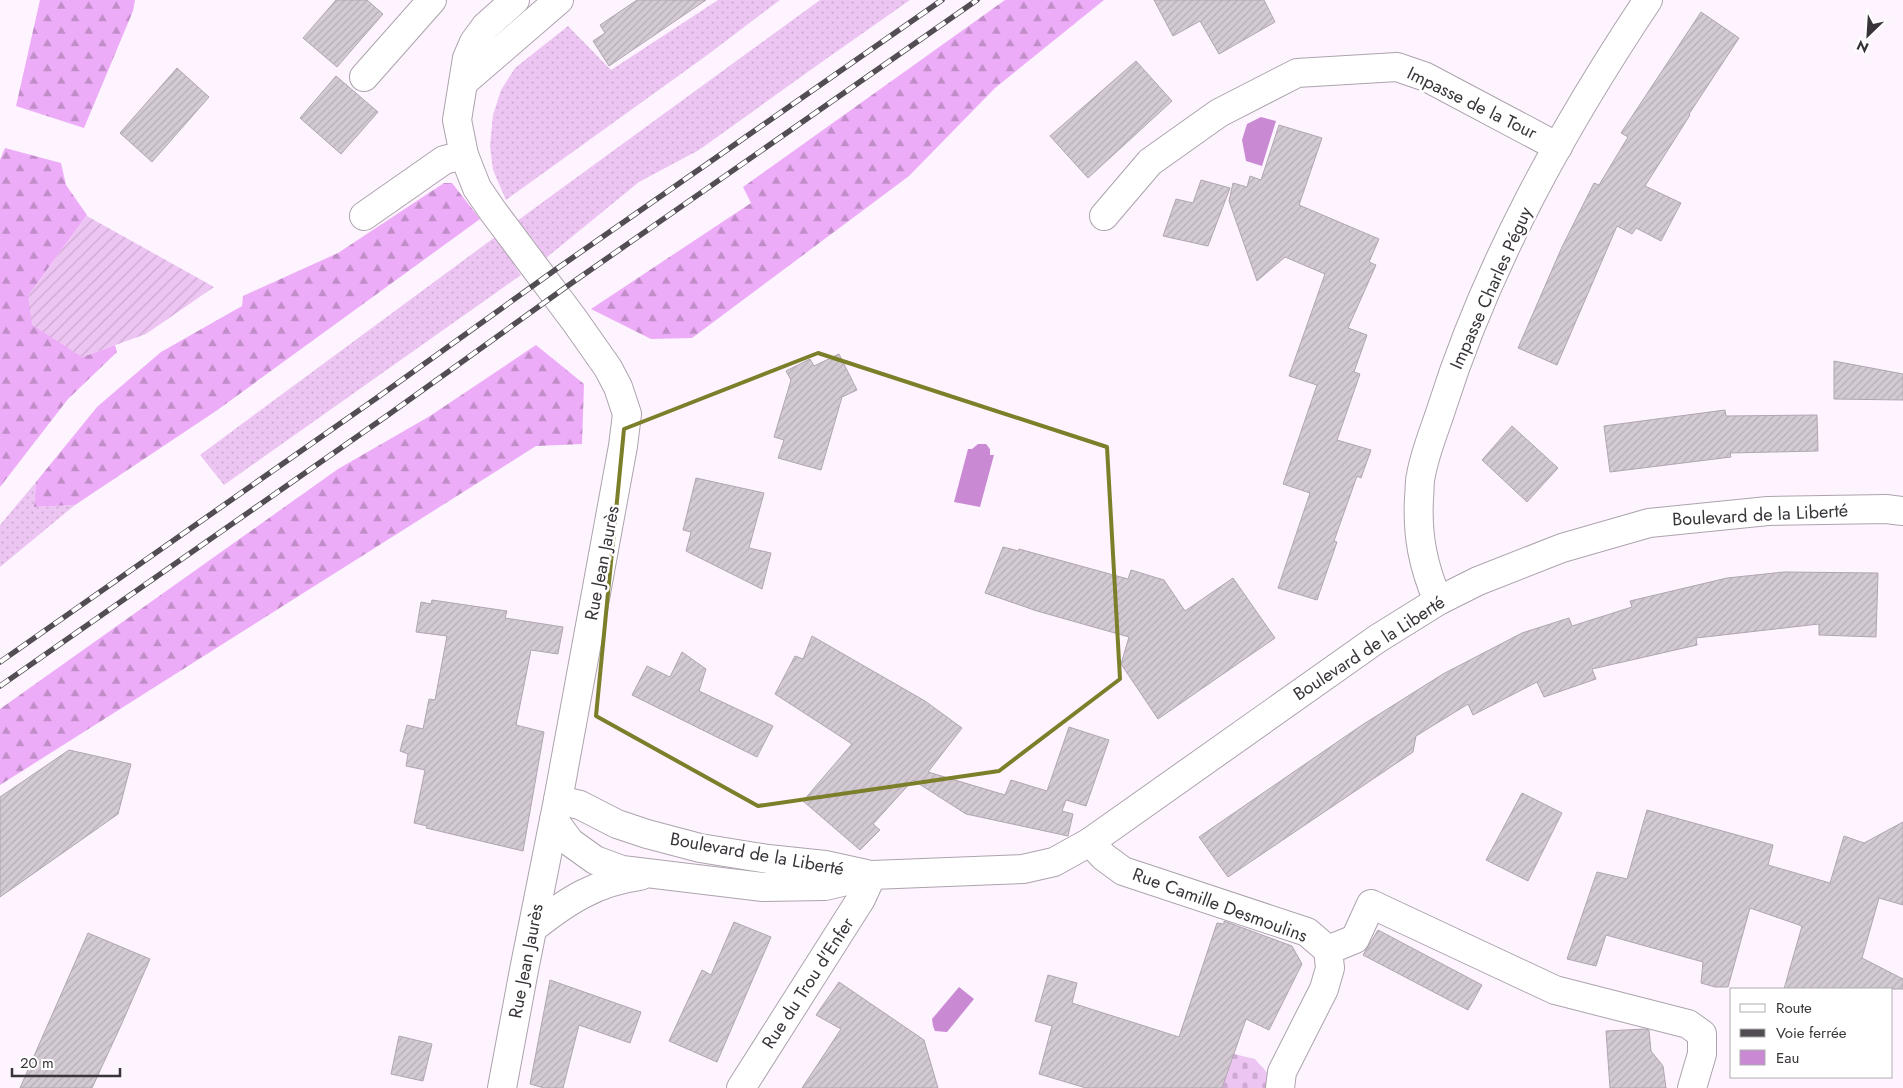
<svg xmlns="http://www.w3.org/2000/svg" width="1903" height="1088" font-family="Jost,sans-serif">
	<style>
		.grass { fill: url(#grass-dots) }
		.forest { fill: url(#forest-firs) }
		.cemetery { fill: url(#cemetery-stones) }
		.garden { fill: url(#garden-furrows) }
		.water { fill: #c98ad3 }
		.building { fill: url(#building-hatch); stroke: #afa6b1 }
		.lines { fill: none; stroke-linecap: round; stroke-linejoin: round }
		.minor-casing { stroke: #aca3ad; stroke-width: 30 }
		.minor { stroke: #fff; stroke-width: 28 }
		.rail-casing { stroke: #524d53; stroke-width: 5.5 }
		.rail { stroke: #fff; stroke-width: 4; stroke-dasharray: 11; stroke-linecap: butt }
		.marked { fill: none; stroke: #7c7f29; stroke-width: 4; stroke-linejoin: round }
		.labels { text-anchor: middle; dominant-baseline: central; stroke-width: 5; stroke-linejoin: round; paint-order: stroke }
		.street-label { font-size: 18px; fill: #383439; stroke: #fff }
	</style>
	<defs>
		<pattern id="grass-dots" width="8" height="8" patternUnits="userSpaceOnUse" patternTransform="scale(1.25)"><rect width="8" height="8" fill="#edc5f3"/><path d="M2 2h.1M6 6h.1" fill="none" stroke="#ccaad1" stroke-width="1.8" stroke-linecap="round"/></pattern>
		<pattern id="forest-firs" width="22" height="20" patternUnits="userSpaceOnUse" patternTransform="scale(1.25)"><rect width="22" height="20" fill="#edacf7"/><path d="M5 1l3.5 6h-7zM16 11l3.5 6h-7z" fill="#c18dc9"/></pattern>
		<pattern id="cemetery-stones" width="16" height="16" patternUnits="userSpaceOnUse" patternTransform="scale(1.25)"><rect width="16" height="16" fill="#edc5f3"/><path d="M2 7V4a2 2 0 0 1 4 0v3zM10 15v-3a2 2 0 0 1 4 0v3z" fill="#ccaad1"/></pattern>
		<pattern id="garden-furrows" width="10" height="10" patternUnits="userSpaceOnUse" patternTransform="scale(1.25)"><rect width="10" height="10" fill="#edc5f3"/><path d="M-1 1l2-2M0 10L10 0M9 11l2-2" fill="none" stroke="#ccaad1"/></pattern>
		<pattern id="building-hatch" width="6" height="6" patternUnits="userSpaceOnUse" patternTransform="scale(1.25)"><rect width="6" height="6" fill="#d3cad4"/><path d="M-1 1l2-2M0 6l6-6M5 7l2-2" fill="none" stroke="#b6aeb7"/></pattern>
	</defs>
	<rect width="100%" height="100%" fill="#fef4ff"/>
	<g class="grass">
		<polygon points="718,0 780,0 706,56 506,200 493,170 490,146 493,115 501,90 515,68 568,26 611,70"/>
		<polygon points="820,0 910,0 826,59 699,150 639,182 546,258 532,238 509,257 521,275 224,485 200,455 495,237"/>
		<polygon points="36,482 34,507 75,505 0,567 0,525"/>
	</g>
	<g class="forest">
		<polygon points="40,0 135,0 133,11 84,128 16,106"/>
		<polygon points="1005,0 1104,0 995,88 909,176 692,338 651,339 591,309 751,203 743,187"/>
		<polygon points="5,148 61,163 66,185 87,215 28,296 82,357 115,345 117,352 68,399 0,487 0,160"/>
		<polygon points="444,183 452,183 480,219 216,411 75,505 34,507 36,482 97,407 161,352 242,306 243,296 338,253"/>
		<polygon points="536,345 584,384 582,444 536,446 0,785 0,709 338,469 430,416"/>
	</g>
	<polygon class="cemetery" points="1234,1054 1255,1059 1270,1076 1268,1088 1222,1088"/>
	<polygon class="garden" points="87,215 87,216 214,287 146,334 82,357 32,325 28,296"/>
	<g class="water">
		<polygon points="1261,117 1276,121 1262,166 1246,161 1242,140 1247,124"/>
		<polygon points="978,444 986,444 990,449 990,455 994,455 980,507 954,502 968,449 972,449"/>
		<polygon points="959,987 974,999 947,1032 935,1031 933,1026 932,1019"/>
	</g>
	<g class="building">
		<polygon points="336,0 367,0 383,14 337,67 303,38"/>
		<polygon points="637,0 706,0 609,66 593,41 605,33 600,25"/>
		<polygon points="1154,0 1264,0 1275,22 1219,54 1200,21 1173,36"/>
		<polygon points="1701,12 1739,38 1689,114 1690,115 1645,186 1681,203 1661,241 1636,228 1632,234 1617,226 1557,365 1518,348 1562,247 1594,183 1599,185 1628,137 1621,133"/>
		<polygon points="1136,61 1172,101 1088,178 1050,136"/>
		<polygon points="177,68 209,97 152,162 120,133"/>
		<polygon points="336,76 378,112 341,154 300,118"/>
		<polygon points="1279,125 1322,138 1299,205 1379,239 1369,262 1376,265 1348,328 1367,335 1354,372 1360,374 1337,440 1371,450 1361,478 1357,476 1334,541 1337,542 1317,600 1278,588 1310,493 1283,484 1317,385 1289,376 1325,274 1285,257 1257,281 1229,201 1233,183 1247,187 1250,176 1261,180"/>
		<polygon points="1201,180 1230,188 1208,246 1163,236 1176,199 1193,203"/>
		<polygon points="839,354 857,390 842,397 821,470 778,458 784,440 774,437 791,380 786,371 810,359 814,366"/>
		<polygon points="1834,361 1903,374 1903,400 1834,399"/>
		<polygon points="1725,410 1726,416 1817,415 1818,451 1730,453 1731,457 1610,472 1604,426"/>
		<polygon points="1512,426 1558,468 1527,502 1482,460"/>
		<polygon points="696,478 764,493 749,548 771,553 762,589 686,551 691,532 683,530"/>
		<polygon points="1003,547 1019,551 1019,549 1128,579 1131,570 1164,580 1185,611 1233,578 1275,638 1158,719 1121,664 1129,637 1037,611 985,593"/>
		<polygon points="1784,572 1878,573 1876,637 1819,635 1819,624 1696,638 1697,645 1592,669 1596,679 1544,697 1537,682 1473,715 1468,704 1416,736 1413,752 1228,877 1199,837 1362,725 1443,674 1522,633 1569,618 1572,626 1632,607 1630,601 1727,578"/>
		<polygon points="432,600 507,611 505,618 563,627 558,654 531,650 516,725 544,732 523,851 426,828 427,826 414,823 425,770 406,766 408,754 400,751 407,725 423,729 429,699 435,700 447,636 416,632 421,602 431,604"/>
		<polygon points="812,636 925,701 962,728 928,772 1005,795 1011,780 1047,791 1069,727 1109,740 1086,806 1066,800 1062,811 1073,814 1068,836 966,814 913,780 873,824 880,830 860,850 803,801 852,744 775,694 795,656 803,659"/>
		<polygon points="682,652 706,669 699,691 773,726 757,757 632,695 647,666 670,677"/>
		<polygon points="69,750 131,764 118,814 0,897 0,797"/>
		<polygon points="1522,793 1562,813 1528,881 1486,860"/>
		<polygon points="1647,810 1773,845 1768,865 1830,883 1844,836 1864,843 1903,822 1903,905 1879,898 1862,958 1903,979 1903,989 1784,989 1802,926 1750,908 1728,987 1715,987 1701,983 1703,962 1606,935 1596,966 1567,959 1597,872 1627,879"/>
		<polygon points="1224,921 1292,946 1302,964 1269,1030 1246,1019 1222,1088 1086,1088 1039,1074 1052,1026 1035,1021 1048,975 1077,983 1072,1003 1179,1037 1217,923 1224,924"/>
		<polygon points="734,922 771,937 717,1062 669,1041 702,970 711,975"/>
		<polygon points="1378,930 1482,985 1468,1010 1363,955"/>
		<polygon points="88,933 150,959 122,1023 92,1088 20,1088"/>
		<polygon points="550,980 641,1012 630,1043 579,1025 563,1088 544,1088 530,1084"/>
		<polygon points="839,982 924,1040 938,1088 802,1088 841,1029 816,1015"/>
		<polygon points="1645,1029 1649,1030 1651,1051 1663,1066 1666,1088 1610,1088 1606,1031"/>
		<polygon points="399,1036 432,1044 423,1081 391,1074"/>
	</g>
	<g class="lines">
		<defs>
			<g id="minor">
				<polyline points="364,77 432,0"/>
				<polyline points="464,82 559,0"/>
				<polyline points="364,216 444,160 464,155"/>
				<polyline points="1104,216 1150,162 1219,113 1297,73 1397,67 1426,77 1558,147"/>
				<path d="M1438,601C1423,566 1417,536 1419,498C1420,491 1419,482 1421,475C1425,452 1435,429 1442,407C1488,262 1564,126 1648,0"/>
				<polyline points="558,800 580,805 617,824 647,834 700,848 768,859 825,865 866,874"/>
				<polyline points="554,820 570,842 595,860 622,870 763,887 825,886 872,875 1023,869 1054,862 1090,842 1377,639 1438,601 1478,581 1562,548 1649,523 1768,511 1886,509 1903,511"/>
				<polyline points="1090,842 1104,857 1123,871 1307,932 1328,950 1330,968 1324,989 1282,1072 1280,1088"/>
				<path d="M533,928C567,901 596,882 640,876"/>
				<polyline points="1328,950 1355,939 1371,904 1555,990 1688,1024 1702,1034 1702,1054 1692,1088"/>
				<polyline points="502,1088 524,970 558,800 623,446 627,414 618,387 608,368 575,321 492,210 477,188 464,155 457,120 467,58 474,42 485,27 515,0"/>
				<polyline points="741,1088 847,921 861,899 872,875"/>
			</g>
		</defs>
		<use href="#minor" class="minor-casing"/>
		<use href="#minor" class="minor"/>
		<defs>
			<g id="rail">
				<polyline points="0,662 378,397 555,270 942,0"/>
				<polyline points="0,686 388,415 566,287 977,0"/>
			</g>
		</defs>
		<use href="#rail" class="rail-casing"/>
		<use href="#rail" class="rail"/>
	</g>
	<path class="marked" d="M818,353L1107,447L1120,679L999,771L758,806L596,716L624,429Z"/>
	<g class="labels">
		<g class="street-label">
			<text transform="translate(1472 103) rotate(26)">Impasse de la Tour</text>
			<text transform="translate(1491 288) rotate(-66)">Impasse Charles Péguy</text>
			<text transform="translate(1760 515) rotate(-3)">Boulevard de la Liberté</text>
			<text transform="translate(602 563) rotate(-79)">Rue Jean Jaurès</text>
			<text transform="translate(1369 648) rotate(-33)">Boulevard de la Liberté</text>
			<text transform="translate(757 854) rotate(10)">Boulevard de la Liberté</text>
			<text transform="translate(1220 905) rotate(20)">Rue Camille Desmoulins</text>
			<text transform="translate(526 961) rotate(-79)">Rue Jean Jaurès</text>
			<text transform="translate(808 983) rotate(-57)">Rue du Trou d'Enfer</text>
		</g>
	</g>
	<rect x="1730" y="988" width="162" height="90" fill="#ffffff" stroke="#afaeb0"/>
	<rect x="1740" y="1004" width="25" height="8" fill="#ffffff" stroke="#afaeb0"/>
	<text x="1776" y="1013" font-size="15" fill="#383439">Route</text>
	<rect x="1740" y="1029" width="25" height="8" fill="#524d53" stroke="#afaeb0"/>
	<text x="1776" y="1038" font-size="15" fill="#383439">Voie ferrée</text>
	<rect x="1740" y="1050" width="25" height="15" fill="#c98ad3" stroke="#afaeb0"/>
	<text x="1776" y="1063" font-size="15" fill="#383439">Eau</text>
	<g transform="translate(1868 35) rotate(205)" stroke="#ffffff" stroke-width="4" paint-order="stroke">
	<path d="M0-4L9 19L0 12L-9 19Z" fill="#383439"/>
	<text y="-8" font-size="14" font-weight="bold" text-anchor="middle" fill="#383439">N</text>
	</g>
	<path d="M12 1068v8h108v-8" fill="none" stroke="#383439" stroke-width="2.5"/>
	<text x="20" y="1068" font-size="15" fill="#383439" stroke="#ffffff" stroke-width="4" paint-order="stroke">20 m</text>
</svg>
